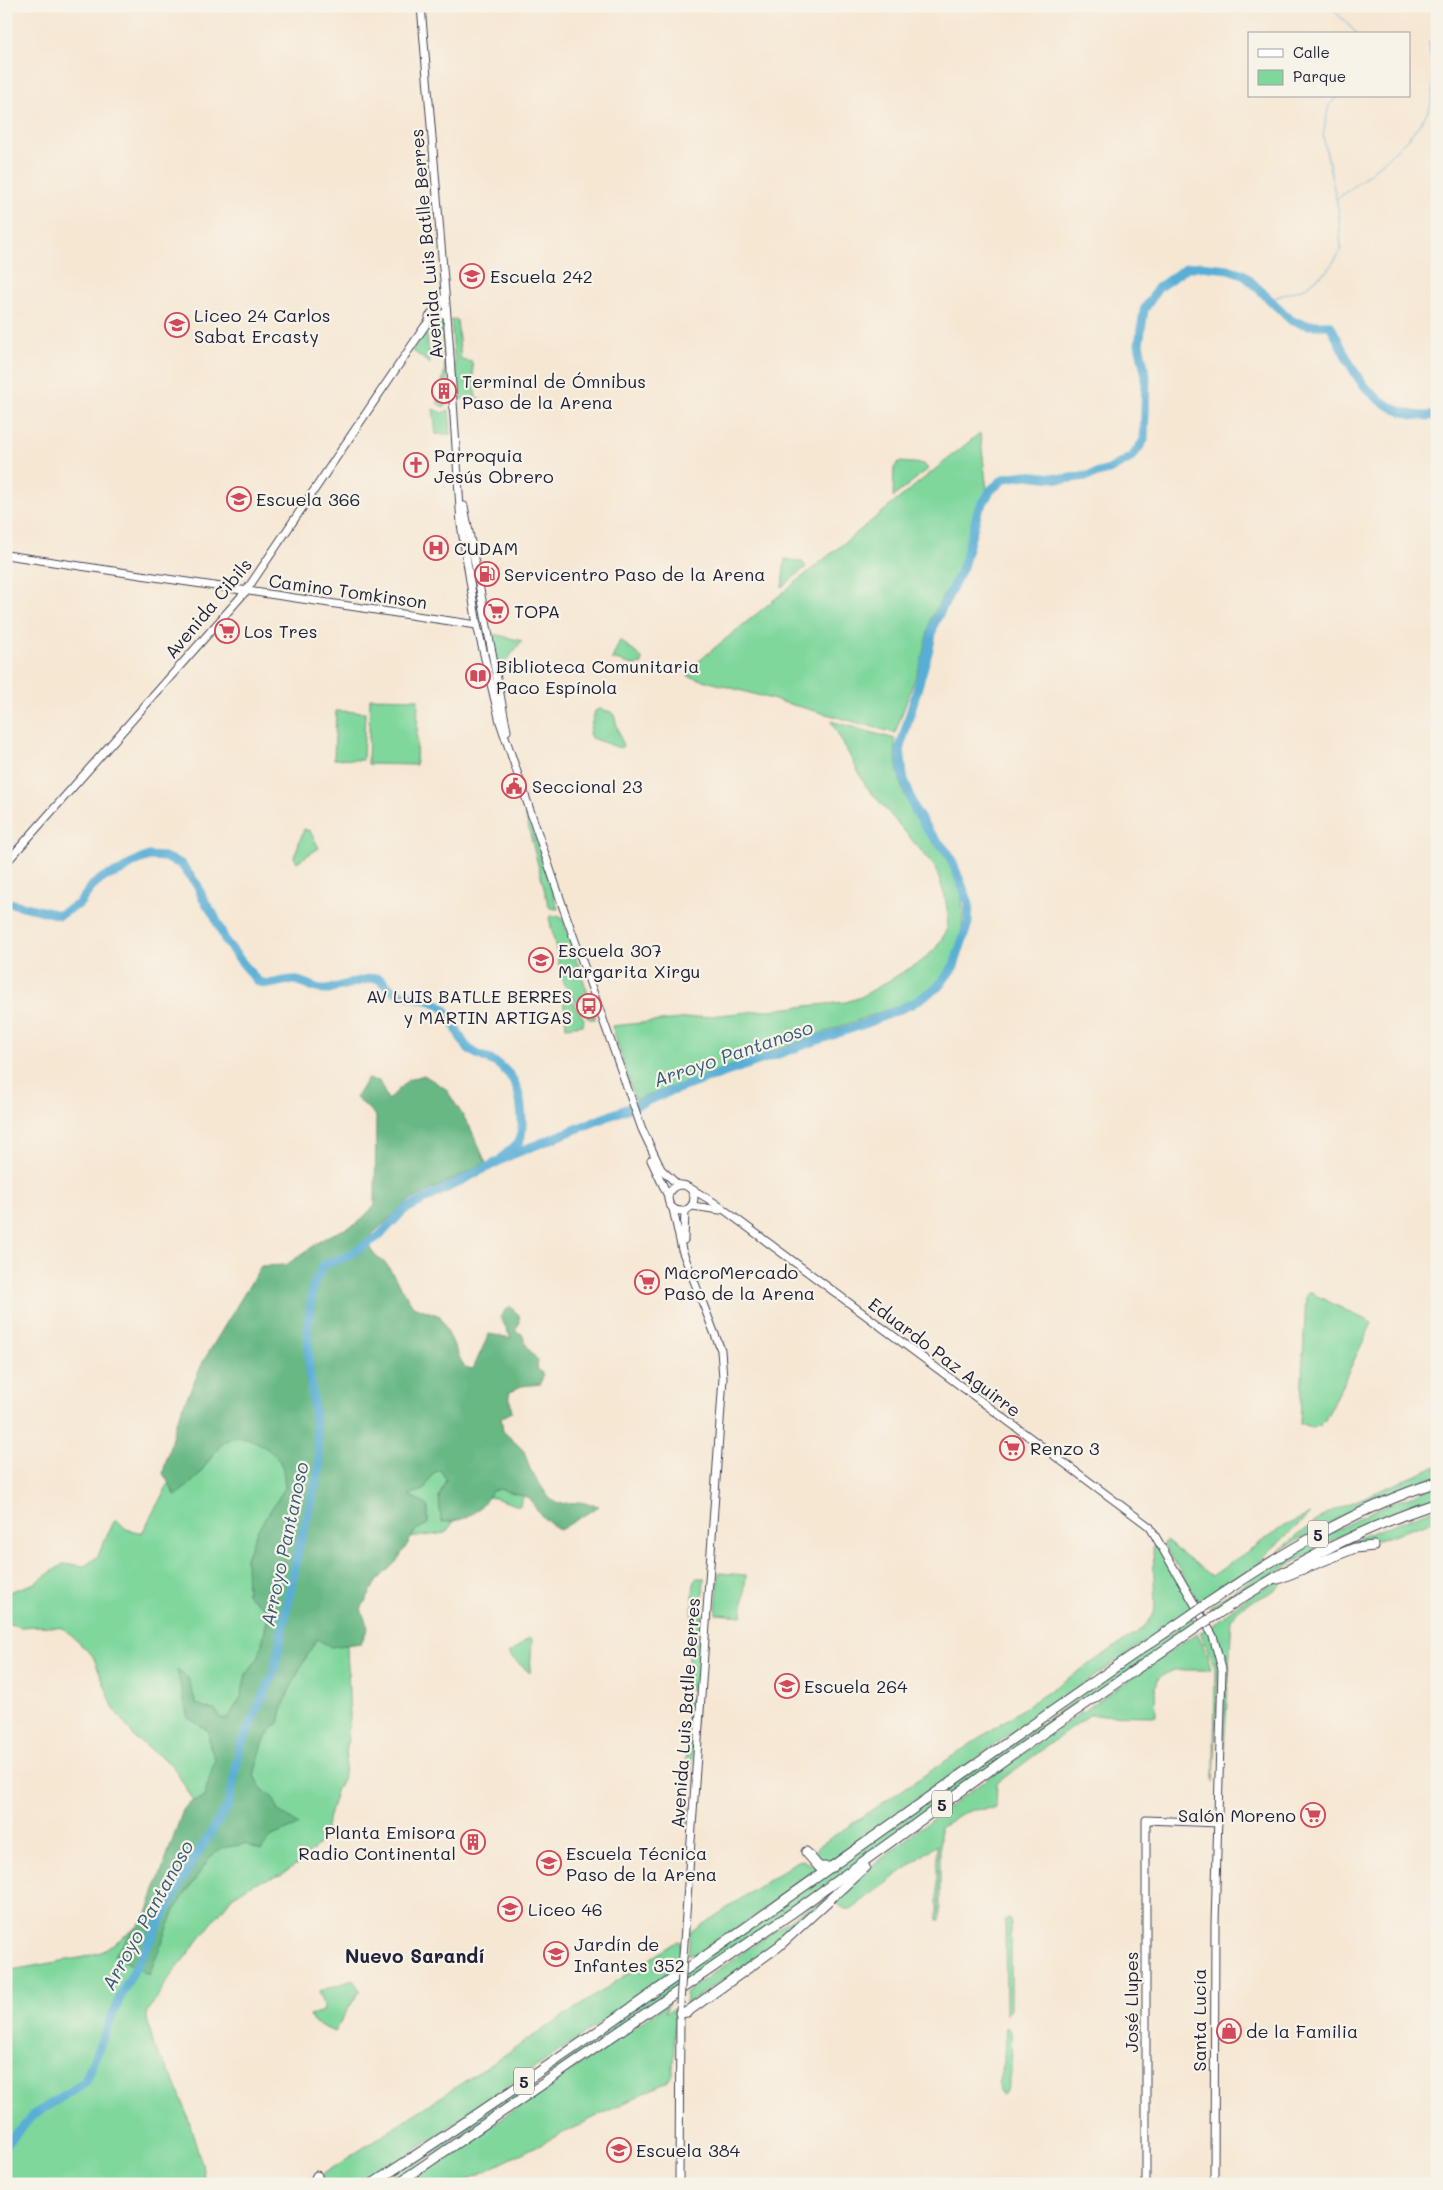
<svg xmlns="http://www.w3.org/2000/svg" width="1443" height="2190" font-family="Mali,sans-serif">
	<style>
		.green { fill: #7fd79c; stroke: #507c6c }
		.forest { fill: #67b884; stroke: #446d60 }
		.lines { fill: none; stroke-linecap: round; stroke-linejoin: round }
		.stream { stroke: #59aed5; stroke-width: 1 }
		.river { stroke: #59aed5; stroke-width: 9 }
		.secondary-casing { stroke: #424052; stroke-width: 9 }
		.highway-casing { stroke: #424052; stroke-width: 11 }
		.secondary { stroke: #fff; stroke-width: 7 }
		.highway { stroke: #fff; stroke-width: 9 }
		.secondary-bridge-casing { stroke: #424052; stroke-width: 9; stroke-linecap: butt }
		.highway-bridge-casing { stroke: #424052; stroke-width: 11; stroke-linecap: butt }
		.secondary-bridge { stroke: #fff; stroke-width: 7 }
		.highway-bridge { stroke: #fff; stroke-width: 9 }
		.labels { text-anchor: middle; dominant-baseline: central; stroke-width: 4.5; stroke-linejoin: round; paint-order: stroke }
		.shield { fill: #f7f3e8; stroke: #62616f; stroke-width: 1 }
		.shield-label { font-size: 16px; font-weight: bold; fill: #22223b }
		.street-label { font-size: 18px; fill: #22223b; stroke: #f7f3e8 }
		.poi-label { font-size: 18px; fill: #22223b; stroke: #f7f3e8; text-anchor: start }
		.water-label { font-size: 19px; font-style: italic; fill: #385a79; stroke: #f7f3e8 }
		.neighbourhood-label { font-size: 19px; font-weight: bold; fill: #22223b; stroke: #f7f3e8 }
	</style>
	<rect width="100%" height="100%" fill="#f7f3e8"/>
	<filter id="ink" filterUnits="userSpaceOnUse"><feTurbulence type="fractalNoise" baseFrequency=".02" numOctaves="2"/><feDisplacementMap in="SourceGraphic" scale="10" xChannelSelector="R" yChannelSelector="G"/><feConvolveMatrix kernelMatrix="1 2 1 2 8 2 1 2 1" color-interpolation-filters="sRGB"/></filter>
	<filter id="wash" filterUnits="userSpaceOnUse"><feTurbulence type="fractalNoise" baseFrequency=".0096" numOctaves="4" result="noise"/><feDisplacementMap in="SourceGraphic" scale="20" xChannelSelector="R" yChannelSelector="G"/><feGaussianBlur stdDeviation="1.12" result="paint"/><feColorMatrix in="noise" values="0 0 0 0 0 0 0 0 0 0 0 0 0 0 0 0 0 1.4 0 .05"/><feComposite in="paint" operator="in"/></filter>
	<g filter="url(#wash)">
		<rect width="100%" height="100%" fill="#f6e7d3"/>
		<g class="green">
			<path d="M438,317L443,321L449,403L444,407L438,404L436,390C450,377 443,351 442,332L435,338L433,336L432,323Z"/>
			<polygon points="451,320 457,320 461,360 472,362 476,398 490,403 490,405 458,398"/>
			<polygon points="424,334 427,335 430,364 412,350"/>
			<polygon points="433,409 442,413 449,410 451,434 436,434"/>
			<polygon points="980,433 987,490 977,513 972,535 959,568 931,618 921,662 895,733 688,676 689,670 712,650"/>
			<polygon points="899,462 924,464 928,469 893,497 894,468"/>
			<polygon points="785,559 802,562 806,567 782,587"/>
			<polygon points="494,634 522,641 499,670 492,639"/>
			<polygon points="620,640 642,658 642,664 634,665 612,659"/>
			<polygon points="370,698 418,699 416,765 368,764"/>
			<polygon points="600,709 611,712 614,715 623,746 620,748 591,738 589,733 595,711"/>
			<polygon points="336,711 365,712 363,760 334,759"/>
			<path d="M831,721L895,739C895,769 902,798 920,822C930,836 944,849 952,865C972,905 965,961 928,990C920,996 910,1001 901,1005L635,1100L612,1026L846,1002L861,997L922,961L935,949L947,931L948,915L945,896L935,867L866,786Z"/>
			<polygon points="524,810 527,813 558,909 550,908 547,900"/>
			<polygon points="304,829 310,831 319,848 297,862 294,857"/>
			<polygon points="551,915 561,917 564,922 595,1015 595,1019 590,1019 586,1016 567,990 562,978 549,917"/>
			<polygon points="567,994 584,1019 583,1025 566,1027 563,995"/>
			<polygon points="1309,1292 1372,1323 1325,1420 1321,1425 1312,1428 1300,1423 1306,1295"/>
			<polygon points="215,1374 531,1480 519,1506 495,1498 471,1495 462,1511 445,1533 402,1539 346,1624 350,1717 344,1775 336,1791 322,1841 303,1860 281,1875 254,1883 232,1897 170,1977 146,2014 154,2047 174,2080 185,2108 202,2164 205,2184 185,2184 179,2181 153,2184 6,2184 6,1971 84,1957 104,1951 151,1917 195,1803 172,1765 135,1738 114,1709 93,1656 63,1628 40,1626 19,1627 7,1623 6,1593 35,1583 63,1564 85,1566 98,1556 110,1528 116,1519 126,1529 142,1533 174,1473"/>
			<polygon points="1437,1466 1437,1477 1368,1503 1280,1550 1325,1514"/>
			<polygon points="1437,1486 1437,1499 1397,1512 1343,1534 1268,1577 1212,1613 1209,1607 1292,1552 1377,1509"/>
			<polygon points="1437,1508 1437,1520 1378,1540 1368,1539 1305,1565 1347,1542"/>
			<polygon points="1310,1514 1262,1558 1261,1563 1199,1602 1163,1543 1166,1541 1212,1576 1284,1526"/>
			<path d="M1155,1543L1194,1605L1188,1613L1014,1731L828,1865L823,1866L813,1857L814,1852L819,1846L1109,1651C1123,1641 1153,1627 1155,1608L1153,1546Z"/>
			<polygon points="719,1573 746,1575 742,1616 716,1614"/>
			<polygon points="697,1578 704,1578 701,1629 694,1630 691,1627 694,1580"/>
			<path d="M1285,1579C1273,1599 1244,1598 1232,1618L1222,1783L1225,1661L1222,1646L1212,1626C1231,1608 1260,1587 1285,1579Z"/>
			<polygon points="1192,1618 1197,1624 814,1894 391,2184 377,2184"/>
			<polygon points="1208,1629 1219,1661 1214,1782 1215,1667 1200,1632"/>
			<path d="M1197,1633L1208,1657L1211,1670H1174L1159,1677L1155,1691L1156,1716L1089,1715L997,1783L996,1808L973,1810L961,1814L940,1828V1920H937V1845L851,1909H845L837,1904C838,1875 1154,1663 1197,1633Z"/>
			<polygon points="699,1634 701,1637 698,1692 694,1693 687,1686 690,1638"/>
			<polygon points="529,1638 532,1639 530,1673 508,1654"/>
			<polygon points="688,1699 696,1699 687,1827 684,1821"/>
			<polygon points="802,1860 822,1870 693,1959 694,1954 688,1954 690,1933 797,1861"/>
			<polygon points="843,1883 778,1943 685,2005 687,1999 686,1992"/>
			<polygon points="1009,1918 1011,1923 1011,2010 1006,2015 1005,1921"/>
			<polygon points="678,1941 681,1942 679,1959 672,1968 678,1969 676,1971 366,2184 316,2184 325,2173"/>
			<polygon points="353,1980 360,1990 334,2032 313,2022 309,2015 324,2011 319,1991"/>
			<polygon points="669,2003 665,2012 675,2008 673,2074 667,2082 459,2184 406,2184"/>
			<path d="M1006,2027L1011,2031C1011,2046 1015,2084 1003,2095L999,2092L998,2085L1004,2057Z"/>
		</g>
		<path class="forest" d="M424,1075L446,1089L470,1127L486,1163L409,1201L371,1235V1251L387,1265L413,1306L440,1316L464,1367L473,1369L489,1334L511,1338L500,1316L510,1306L519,1315L520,1322L515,1331L522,1334L527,1347L538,1361L537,1368L543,1374L541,1384L521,1386L509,1393L512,1412L501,1418L503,1431L524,1451L530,1469L549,1498L558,1504L580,1502L599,1506L560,1530C546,1522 537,1513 530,1498L501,1489L492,1491C479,1512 467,1522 441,1522L439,1497L446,1479L440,1470L432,1474L424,1490L409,1495L428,1506V1524L416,1530L397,1561L376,1582L361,1609L368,1628L361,1643L331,1647L317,1639C302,1664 285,1693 279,1723C263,1731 259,1759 254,1775L260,1787L273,1798L279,1811L299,1825L272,1836L261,1850L245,1844L222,1848L211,1856L176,1908L149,1975L114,1955L146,1916L183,1810L189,1803L204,1797L215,1759L209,1743V1731L188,1718L177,1670L188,1678L196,1704L216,1711L221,1719L229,1717L241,1697L246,1674L259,1657L269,1611L247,1595L246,1558L257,1531L285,1488C283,1465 283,1460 263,1446C225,1421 217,1453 196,1478C190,1485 182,1490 176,1496L163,1473L176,1422L204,1360L261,1266L286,1265L328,1236L357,1224L375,1205L376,1116L356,1097L367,1079L379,1081L388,1100L408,1080Z"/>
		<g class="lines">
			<g class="stream">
				<polyline points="1330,6 1357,34"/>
				<path d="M1337,199C1362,180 1427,130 1432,100C1435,81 1431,61 1429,42L1437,33"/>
				<polyline points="1271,299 1304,288 1328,270 1341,251 1339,213 1323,135 1329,105 1339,96"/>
			</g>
			<g class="river">
				<path d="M6,902L59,915L79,904L93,885L104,877L121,871L134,862L149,856L164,857L181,864L198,886L203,899L214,915L226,942L257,981C270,988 281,979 294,980C307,982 315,991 329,989C338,987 371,977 376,978C385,980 385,985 391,989C408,1001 432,994 446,1011C456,1022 457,1036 467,1047C476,1056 486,1057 496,1063C505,1069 512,1076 516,1086C521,1096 525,1132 519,1142C515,1147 507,1152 502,1158"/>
				<path d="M6,2145L33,2115L84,2083L121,1995L191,1864L229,1804L240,1747L274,1672L298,1552L320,1466L309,1367L308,1327L313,1286L323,1265L346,1257L379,1236L404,1210L511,1155L669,1092L867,1023L912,1004L938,987L954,966L968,923L969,903L949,854L929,832L915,810L903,776L900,748L929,649L934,624L963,567L978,511L991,490L1005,478L1026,475L1063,479L1087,476L1109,470L1132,457L1144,440L1146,376L1139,344L1144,310L1158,288L1186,268L1200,266L1228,269L1243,274L1292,321L1308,325H1330C1340,343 1349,366 1362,383C1380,405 1408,420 1437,415"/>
			</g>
		</g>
	</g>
	<g filter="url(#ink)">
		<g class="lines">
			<defs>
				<g id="secondary">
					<polyline points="421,6 449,340 461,524 477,625 500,722 564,910 642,1129 661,1169 678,1185"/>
					<polyline points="429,317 445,297"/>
					<polyline points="464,506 507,731"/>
					<polyline points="6,555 477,625"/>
					<polyline points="6,863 246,591 425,326 434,316 446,313"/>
					<polyline points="651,1160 668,1196"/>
					<circle cx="681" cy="1198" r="13"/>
					<polyline points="690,1188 715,1203 1150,1527 1213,1636 1222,1669 1215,1924 1214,2184"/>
					<polyline points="692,1206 720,1210"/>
					<polyline points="673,1209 682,1250 721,1350 723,1378 683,1957"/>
					<polyline points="684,1240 685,1211"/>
					<polyline points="679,2184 680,2009"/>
					<polyline points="1146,2184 1146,1820 1218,1823"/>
				</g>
				<g id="highway">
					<polyline points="1278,1579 1355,1548 1374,1546"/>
					<path d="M1208,1603C1280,1554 1354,1509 1437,1482"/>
					<path d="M1216,1615C1286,1567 1356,1530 1437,1503"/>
					<polyline points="806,1852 819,1867 833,1867"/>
					<polyline points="680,2013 687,2012 779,1946 865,1867"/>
					<polyline points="313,2184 317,2176"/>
					<path d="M372,2184C650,2002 916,1802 1191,1615"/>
					<polyline points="397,2184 792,1913 1007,1758 1199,1626"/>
				</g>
			</defs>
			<use href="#secondary" class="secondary-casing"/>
			<use href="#highway" class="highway-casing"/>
			<use href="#secondary" class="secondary"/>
			<use href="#highway" class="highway"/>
			<defs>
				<polyline id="secondary-bridge" points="680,2004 683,1957"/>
				<g id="highway-bridge">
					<polyline points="1191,1615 1208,1603"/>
					<polyline points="1199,1626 1216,1615"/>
				</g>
			</defs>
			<use href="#secondary-bridge" class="secondary-bridge-casing"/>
			<use href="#highway-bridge" class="highway-bridge-casing"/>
			<use href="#secondary-bridge" class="secondary-bridge"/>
			<use href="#highway-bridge" class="highway-bridge"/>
		</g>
	</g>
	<defs>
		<symbol id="school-ring" viewBox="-11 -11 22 22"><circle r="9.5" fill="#f7f3e8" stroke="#d1495b" stroke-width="1.5"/><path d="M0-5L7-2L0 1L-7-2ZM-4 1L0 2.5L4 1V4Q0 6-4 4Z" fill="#d1495b"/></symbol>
		<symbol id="building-ring" viewBox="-11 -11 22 22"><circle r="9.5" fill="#f7f3e8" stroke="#d1495b" stroke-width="1.5"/><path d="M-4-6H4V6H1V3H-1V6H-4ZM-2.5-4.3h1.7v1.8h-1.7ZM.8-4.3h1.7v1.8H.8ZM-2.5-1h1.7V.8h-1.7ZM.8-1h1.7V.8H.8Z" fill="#d1495b"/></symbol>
		<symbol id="church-ring" viewBox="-11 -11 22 22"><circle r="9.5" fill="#f7f3e8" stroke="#d1495b" stroke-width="1.5"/><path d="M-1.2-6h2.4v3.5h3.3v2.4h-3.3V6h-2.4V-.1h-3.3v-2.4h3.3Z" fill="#d1495b"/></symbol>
		<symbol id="hospital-ring" viewBox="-11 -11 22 22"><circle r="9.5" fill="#f7f3e8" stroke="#d1495b" stroke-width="1.5"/><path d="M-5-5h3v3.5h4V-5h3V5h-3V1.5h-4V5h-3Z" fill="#d1495b"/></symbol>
		<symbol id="fuel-ring" viewBox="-11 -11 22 22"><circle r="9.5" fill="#f7f3e8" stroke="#d1495b" stroke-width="1.5"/><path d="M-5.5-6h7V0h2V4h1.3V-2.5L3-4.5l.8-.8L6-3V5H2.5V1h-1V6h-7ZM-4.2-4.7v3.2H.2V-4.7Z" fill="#d1495b"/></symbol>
		<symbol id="supermarket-ring" viewBox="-11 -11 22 22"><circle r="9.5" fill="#f7f3e8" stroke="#d1495b" stroke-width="1.5"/><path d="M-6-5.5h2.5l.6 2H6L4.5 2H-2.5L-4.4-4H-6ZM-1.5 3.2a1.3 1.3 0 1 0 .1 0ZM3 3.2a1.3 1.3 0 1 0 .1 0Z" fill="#d1495b"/></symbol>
		<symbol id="library-ring" viewBox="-11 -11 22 22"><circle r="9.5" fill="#f7f3e8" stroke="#d1495b" stroke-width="1.5"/><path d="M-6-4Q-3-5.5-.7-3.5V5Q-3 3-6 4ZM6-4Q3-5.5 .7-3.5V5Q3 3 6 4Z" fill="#d1495b"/></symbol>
		<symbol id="civic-ring" viewBox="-11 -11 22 22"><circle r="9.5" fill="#f7f3e8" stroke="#d1495b" stroke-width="1.5"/><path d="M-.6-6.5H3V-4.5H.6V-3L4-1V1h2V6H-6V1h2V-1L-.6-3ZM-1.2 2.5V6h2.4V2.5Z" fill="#d1495b"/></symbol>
		<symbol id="bus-ring" viewBox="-11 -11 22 22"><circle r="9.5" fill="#f7f3e8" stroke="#d1495b" stroke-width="1.5"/><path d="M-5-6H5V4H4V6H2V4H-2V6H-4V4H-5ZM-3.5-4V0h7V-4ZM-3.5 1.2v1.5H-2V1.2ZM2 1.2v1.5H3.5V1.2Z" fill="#d1495b"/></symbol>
		<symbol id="shop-ring" viewBox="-11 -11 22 22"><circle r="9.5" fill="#f7f3e8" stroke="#d1495b" stroke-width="1.5"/><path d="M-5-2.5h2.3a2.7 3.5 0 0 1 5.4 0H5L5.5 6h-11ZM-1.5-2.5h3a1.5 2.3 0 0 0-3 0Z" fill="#d1495b"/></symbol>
	</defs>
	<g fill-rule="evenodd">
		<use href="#school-ring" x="458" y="262" width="28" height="28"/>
		<use href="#school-ring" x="163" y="311" width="28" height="28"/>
		<use href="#building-ring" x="430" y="377" width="28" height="28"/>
		<use href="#church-ring" x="402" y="451" width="28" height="28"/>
		<use href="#school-ring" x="225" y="485" width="28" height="28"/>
		<use href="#hospital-ring" x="422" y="534" width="28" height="28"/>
		<use href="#fuel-ring" x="473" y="560" width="28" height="28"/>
		<use href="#supermarket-ring" x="482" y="597" width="28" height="28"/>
		<use href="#supermarket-ring" x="213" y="617" width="28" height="28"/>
		<use href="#library-ring" x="464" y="662" width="28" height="28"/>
		<use href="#civic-ring" x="500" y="772" width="28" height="28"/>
		<use href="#school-ring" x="527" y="946" width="28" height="28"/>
		<use href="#bus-ring" x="575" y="992" width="28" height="28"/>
		<use href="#supermarket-ring" x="633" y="1268" width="28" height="28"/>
		<use href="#supermarket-ring" x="998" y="1434" width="28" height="28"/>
		<use href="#school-ring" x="773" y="1672" width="28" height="28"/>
		<use href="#supermarket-ring" x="1299" y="1801" width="28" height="28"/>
		<use href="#building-ring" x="459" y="1828" width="28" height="28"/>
		<use href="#school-ring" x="535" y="1849" width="28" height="28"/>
		<use href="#school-ring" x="496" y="1895" width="28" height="28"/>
		<use href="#school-ring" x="542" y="1940" width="28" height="28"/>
		<use href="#shop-ring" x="1215" y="2017" width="28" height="28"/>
		<use href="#school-ring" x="605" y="2136" width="28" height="28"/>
	</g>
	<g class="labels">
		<g class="shield">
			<rect x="1308" y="1520.5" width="20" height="27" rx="4"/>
			<rect x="932" y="1790.5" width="20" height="27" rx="4"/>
			<rect x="514" y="2067.5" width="20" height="27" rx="4"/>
		</g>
		<g class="shield-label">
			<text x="1318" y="1534">5</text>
			<text x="942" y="1804">5</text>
			<text x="524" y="2081">5</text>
		</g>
		<g class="street-label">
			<text transform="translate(426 244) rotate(-95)">Avenida Luis Batlle Berres</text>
			<text transform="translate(348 591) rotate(8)">Camino Tomkinson</text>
			<text transform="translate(208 608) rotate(-50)">Avenida Cibils</text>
			<text transform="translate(945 1357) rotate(37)">Eduardo Paz Aguirre</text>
			<text transform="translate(685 1713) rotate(-86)">Avenida Luis Batlle Berres</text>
			<text transform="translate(1131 2002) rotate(-90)">José Llupes</text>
			<text transform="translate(1199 2020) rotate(-90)">Santa Lucía</text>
		</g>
		<g class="poi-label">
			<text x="490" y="276">Escuela 242</text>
			<text x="194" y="315">Liceo 24 Carlos<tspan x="194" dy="21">Sabat Ercasty</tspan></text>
			<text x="462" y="381">Terminal de Ómnibus<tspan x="462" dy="21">Paso de la Arena</tspan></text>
			<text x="434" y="455">Parroquia<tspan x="434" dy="21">Jesús Obrero</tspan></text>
			<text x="256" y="499">Escuela 366</text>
			<text x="454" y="548">CUDAM</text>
			<text x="504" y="574">Servicentro Paso de la Arena</text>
			<text x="514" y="611">TOPA</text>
			<text x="244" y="631">Los Tres</text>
			<text x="496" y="666">Biblioteca Comunitaria<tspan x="496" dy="21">Paco Espínola</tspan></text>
			<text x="532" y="786">Seccional 23</text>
			<text x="558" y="950">Escuela 307<tspan x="558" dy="21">Margarita Xirgu</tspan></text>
			<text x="572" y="996" text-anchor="end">AV LUIS BATLLE BERRES<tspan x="572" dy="21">y MARTIN ARTIGAS</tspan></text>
			<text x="664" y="1272">MacroMercado<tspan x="664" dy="21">Paso de la Arena</tspan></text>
			<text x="1030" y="1448">Renzo 3</text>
			<text x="804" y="1686">Escuela 264</text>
			<text x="1296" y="1815" text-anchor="end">Salón Moreno</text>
			<text x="456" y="1832" text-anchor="end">Planta Emisora<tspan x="456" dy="21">Radio Continental</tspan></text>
			<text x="566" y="1853">Escuela Técnica<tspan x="566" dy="21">Paso de la Arena</tspan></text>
			<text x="528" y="1909">Liceo 46</text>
			<text x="574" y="1944">Jardín de<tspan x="574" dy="21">Infantes 352</tspan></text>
			<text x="1246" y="2031">de la Familia</text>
			<text x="636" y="2150">Escuela 384</text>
		</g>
		<g class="water-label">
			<text transform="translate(733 1053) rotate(-19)">Arroyo Pantanoso</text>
			<text transform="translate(284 1544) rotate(-78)">Arroyo Pantanoso</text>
			<text transform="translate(147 1915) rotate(-61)">Arroyo Pantanoso</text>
		</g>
		<g class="neighbourhood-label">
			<text x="415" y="1955">Nuevo Sarandí</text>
		</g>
	</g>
	<rect width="1443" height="2190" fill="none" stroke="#f7f3e8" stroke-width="25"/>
	<rect x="1248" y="32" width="162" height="65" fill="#f7f3e8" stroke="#a29fa3"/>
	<rect x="1258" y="49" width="25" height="8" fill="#ffffff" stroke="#a29fa3"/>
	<text x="1293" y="58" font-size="15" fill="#22223b">Calle</text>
	<rect x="1258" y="70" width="25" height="15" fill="#7fd79c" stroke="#a29fa3"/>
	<text x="1293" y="82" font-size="15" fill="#22223b">Parque</text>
</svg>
